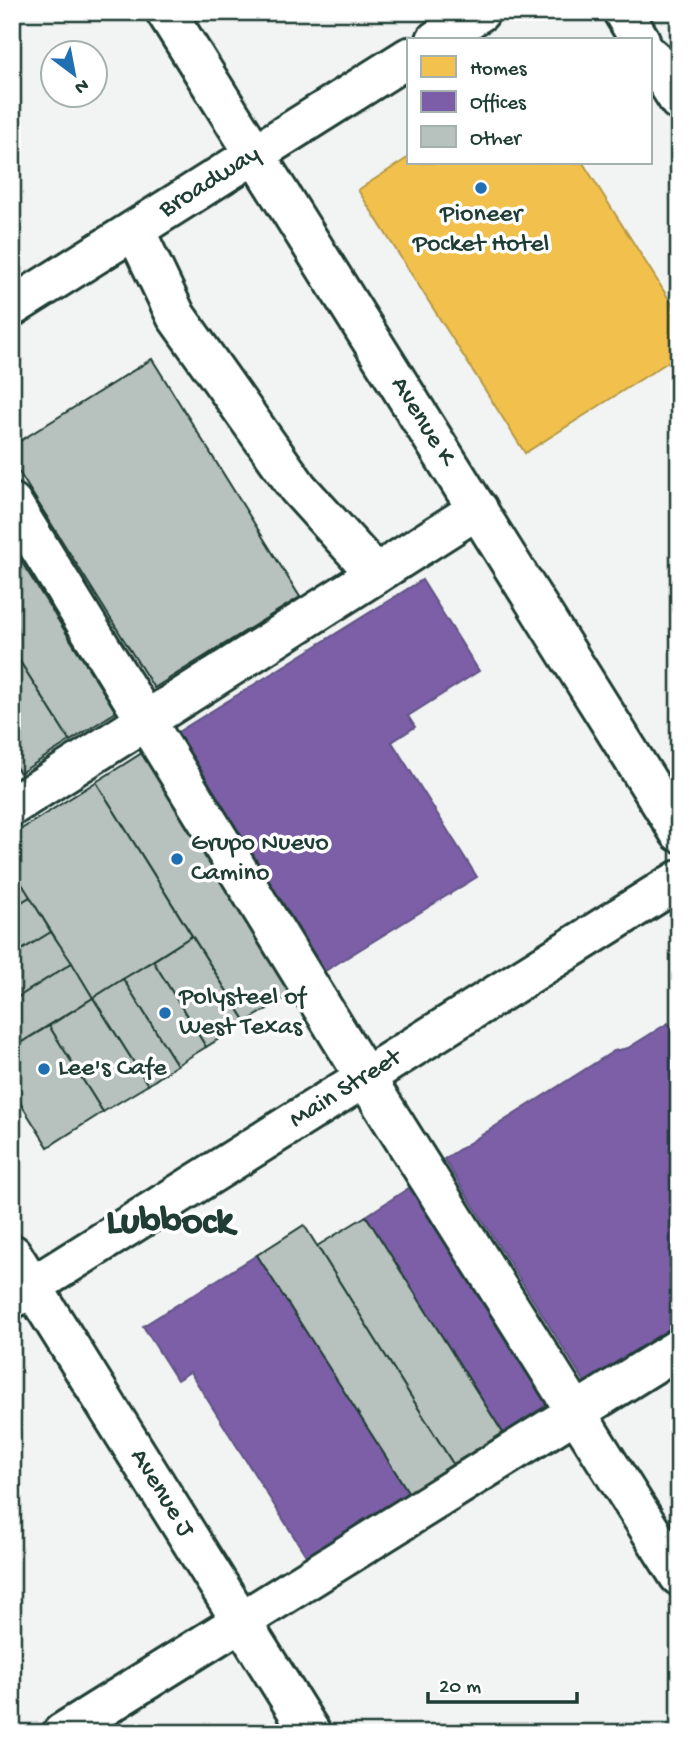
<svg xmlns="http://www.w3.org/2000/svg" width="691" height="1745" font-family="'Gochi Hand',sans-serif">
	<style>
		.homes { fill: #f2c14e; stroke: #b39946; stroke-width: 2 }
		.offices { fill: #7b5ea7; stroke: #5f5484; stroke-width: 2 }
		.building { fill: #b7c1bd; stroke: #1f3d34; stroke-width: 2 }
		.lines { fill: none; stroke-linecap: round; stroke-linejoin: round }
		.minor-casing { stroke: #1f3d34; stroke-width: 44 }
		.major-casing { stroke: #1f3d34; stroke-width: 44 }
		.minor { stroke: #fff; stroke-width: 38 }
		.major { stroke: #fff; stroke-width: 38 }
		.poi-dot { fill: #1f6fb2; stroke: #fff; stroke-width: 2.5 }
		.labels { text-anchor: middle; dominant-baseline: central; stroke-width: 7; stroke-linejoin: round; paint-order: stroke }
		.street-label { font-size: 26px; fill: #1f3d34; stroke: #fff }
		.poi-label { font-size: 26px; fill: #1f3d34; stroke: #fff; text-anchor: start }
		.town-label { font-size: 40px; font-weight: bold; fill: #1f3d34; stroke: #fff }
	</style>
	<rect width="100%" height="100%" fill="#f2f3f3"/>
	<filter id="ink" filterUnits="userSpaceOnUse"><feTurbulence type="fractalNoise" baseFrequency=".0143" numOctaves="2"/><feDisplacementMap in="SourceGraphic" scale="14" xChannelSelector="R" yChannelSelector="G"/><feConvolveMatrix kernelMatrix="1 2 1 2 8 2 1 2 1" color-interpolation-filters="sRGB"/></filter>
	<g filter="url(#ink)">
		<polygon class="homes" points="409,157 409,163 583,163 679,315 679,355 525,453 358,190"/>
		<g class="offices">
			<polygon points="422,580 479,671 408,716 415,727 392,742 477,877 322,973 173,735"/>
			<polygon points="668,1023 679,1040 679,1325 586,1384 444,1159 614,1051 628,1048"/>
			<polygon points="412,1186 549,1403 503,1433 366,1216"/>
			<polygon points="257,1255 409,1493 307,1557 190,1372 177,1380 143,1326"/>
		</g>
		<g class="building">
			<polygon points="152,359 300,597 154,688 12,461 12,446"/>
			<polygon points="12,547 116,712 70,741 12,649"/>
			<polygon points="12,649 70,741 20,773 12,761"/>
			<polygon points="142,753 293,993 246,1022 96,782"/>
			<polygon points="96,782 192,936 93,998 12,869 12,835"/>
			<polygon points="14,871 30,897 12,908 12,872"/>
			<polygon points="30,897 51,932 12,956 12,908"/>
			<polygon points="51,932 72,963 12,1001 12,956"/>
			<polygon points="192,936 246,1022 206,1047 153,961"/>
			<polygon points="153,961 206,1047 177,1065 123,979"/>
			<polygon points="72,963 93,998 12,1048 12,1001"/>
			<polygon points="123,979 177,1065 148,1085 93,998"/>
			<polygon points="93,998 148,1085 103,1112 49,1026"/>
			<polygon points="49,1026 103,1112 48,1147 12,1090 12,1048"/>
			<polygon points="366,1216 503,1433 453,1464 317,1246"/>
			<polygon points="304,1225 453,1464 409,1493 257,1255"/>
		</g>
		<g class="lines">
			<defs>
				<g id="minor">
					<polyline points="623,12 640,40"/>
					<polyline points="651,57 679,101"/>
					<polyline points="135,230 176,316 298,488 376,574"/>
					<polyline points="12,503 365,1077 679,1576"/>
					<polyline points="12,806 478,509"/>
					<path id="s1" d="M12,1254L311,1733"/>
					<path id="s2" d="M12,1299L679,880"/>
					<polyline points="62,1733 679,1348"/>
				</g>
				<g id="major">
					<path id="s3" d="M166,12L679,832"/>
					<polyline points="436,40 480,12"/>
					<path id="s4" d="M12,307L409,57"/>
				</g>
			</defs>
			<use href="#minor" class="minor-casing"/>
			<use href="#major" class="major-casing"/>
			<use href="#minor" class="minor"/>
			<use href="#major" class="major"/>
		</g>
	</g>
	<g class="poi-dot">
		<circle cx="481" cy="188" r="7"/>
		<circle cx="177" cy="859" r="7"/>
		<circle cx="165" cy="1013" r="7"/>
		<circle cx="44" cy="1069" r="7"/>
	</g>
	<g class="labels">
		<g class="street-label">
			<text stroke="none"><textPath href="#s4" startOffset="234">Broadway</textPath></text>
			<text stroke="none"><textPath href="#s3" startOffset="483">Avenue K</textPath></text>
			<text stroke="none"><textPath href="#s2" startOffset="394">Main Street</textPath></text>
			<text stroke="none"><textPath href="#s1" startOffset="282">Avenue J</textPath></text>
		</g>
		<g class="poi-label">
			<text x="481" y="215" text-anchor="middle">Pioneer<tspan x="481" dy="30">Pocket Hotel</tspan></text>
			<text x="191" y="844">Grupo Nuevo<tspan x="191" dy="30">Camino</tspan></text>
			<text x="179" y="998">Polysteel of<tspan x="179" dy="30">West Texas</tspan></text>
			<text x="58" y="1069">Lee's Cafe</text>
		</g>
		<g class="town-label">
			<text x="170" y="1223">Lubbock</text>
		</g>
	</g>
	<rect width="691" height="1745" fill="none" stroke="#fff" stroke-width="42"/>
	<rect x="21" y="21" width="649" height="1703" fill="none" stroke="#1f3d34" stroke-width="2.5" filter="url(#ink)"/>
	<rect x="407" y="38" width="245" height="126" fill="#ffffff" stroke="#a5b1ae" stroke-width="2"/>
	<rect x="421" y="56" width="35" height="21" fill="#f2c14e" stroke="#a5b1ae" stroke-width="2"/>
	<text x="470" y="74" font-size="21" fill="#1f3d34">Homes</text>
	<rect x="421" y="91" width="35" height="21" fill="#7b5ea7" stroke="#a5b1ae" stroke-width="2"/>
	<text x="470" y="108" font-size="21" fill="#1f3d34">Offices</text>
	<rect x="421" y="126" width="35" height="21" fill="#b7c1bd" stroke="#a5b1ae" stroke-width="2"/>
	<text x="470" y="144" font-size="21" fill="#1f3d34">Other</text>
	<g transform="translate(74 74) rotate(148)"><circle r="33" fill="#ffffff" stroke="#a5b1ae" stroke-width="2"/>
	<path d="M0-5L12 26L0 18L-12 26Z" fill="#1f6fb2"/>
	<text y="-10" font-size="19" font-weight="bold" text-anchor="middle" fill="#1f3d34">N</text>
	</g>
	<path d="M428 1692v10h149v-10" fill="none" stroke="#1f3d34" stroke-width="3.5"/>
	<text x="439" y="1692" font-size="21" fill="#1f3d34" stroke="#ffffff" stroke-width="5" paint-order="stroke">20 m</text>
</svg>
